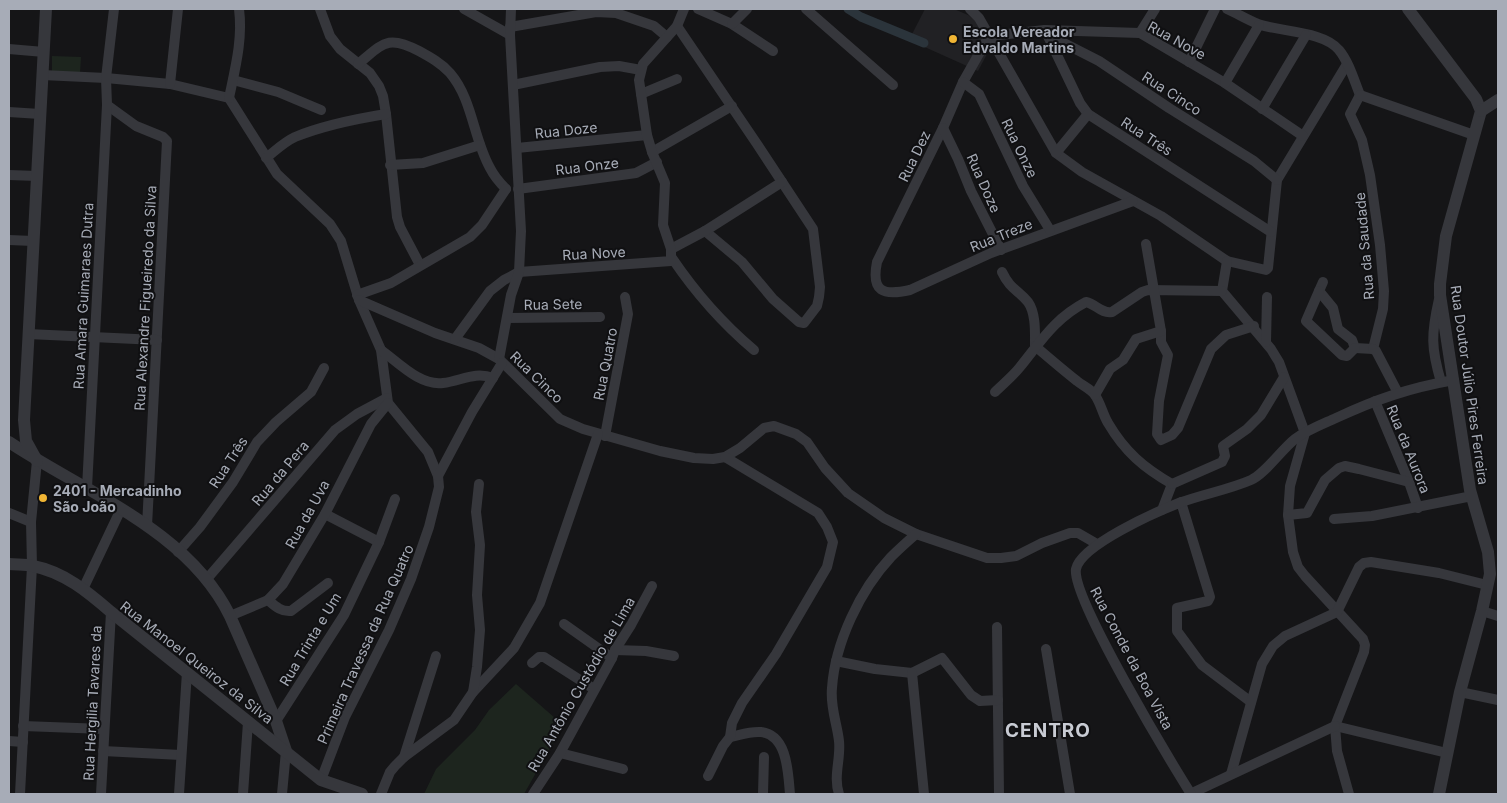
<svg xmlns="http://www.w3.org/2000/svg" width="1507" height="803" font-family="Inter,sans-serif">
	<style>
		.built { fill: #212124 }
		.green { fill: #1d251e }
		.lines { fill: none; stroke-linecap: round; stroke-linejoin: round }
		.canal { stroke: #2b343b; stroke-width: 9 }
		.minor { stroke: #36373c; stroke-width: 10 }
		.tertiary { stroke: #36373c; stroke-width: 12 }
		.poi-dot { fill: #f0b534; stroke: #101012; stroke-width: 2 }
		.labels { text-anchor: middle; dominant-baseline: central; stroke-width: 4; stroke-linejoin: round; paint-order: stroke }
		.poi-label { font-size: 14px; font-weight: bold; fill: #a7acb7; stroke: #101012; text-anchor: start }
		.street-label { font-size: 14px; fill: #a7acb7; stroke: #101012 }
		.district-label { font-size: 19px; font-weight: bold; letter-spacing: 1px; fill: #c8cbd3; stroke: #101012 }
	</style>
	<rect width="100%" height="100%" fill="#151517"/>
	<polygon class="built" points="925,9 954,9 968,15 996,37 978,71 909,40"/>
	<g class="green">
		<polygon points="52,56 81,57 80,73 52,72"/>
		<polygon points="516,684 563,725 524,794 424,794 436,769 475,730 489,710"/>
	</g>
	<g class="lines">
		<polyline class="canal" points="848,9 861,17 924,43"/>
		<g class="minor">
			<polyline points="320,9 330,36 340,49 370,73 379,86 383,96 386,114 397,217 400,227 420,265"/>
			<polyline points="464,9 510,35"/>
			<polyline points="698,9 732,24 773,51"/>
			<polyline points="806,9 893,85"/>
			<polyline points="970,9 979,18 1056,153 1082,172 1161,216 1227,261 1266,270 1268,268 1277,180 1347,64"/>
			<path d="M1227,9C1238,14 1248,20 1258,24C1280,32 1324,31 1339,50C1349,62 1354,80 1360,95"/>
			<polyline points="732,24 747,9"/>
			<polyline points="677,26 757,144 813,229 820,287 819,297 817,306 804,323 799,322 773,299 742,262 705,231"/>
			<polyline points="510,27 596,12 616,13 654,26 667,37"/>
			<polyline points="1045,30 1080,103 1088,114 1271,232"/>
			<polyline points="1140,33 1155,9"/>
			<polyline points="1048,35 1099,61 1169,108 1254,161 1277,180"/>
			<path d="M989,36L963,82L943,128L877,262C871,292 883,296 910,290L991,253L1133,201"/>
			<polyline points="989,36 1045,30 1140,33 1225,83 1303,136"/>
			<polyline points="9,49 44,52"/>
			<polyline points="1189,62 1215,9"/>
			<path d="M358,64C383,44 387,34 419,51C430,57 441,63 450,73C473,100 473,138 490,168C494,176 500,183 506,189"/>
			<polyline points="42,75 106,78 170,84 229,98 277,174 330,224 341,241 359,300 381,350 388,403 428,452 438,476 439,487 429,527 411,579 389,630 345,717 321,780"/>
			<polyline points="233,80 278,92 321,110"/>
			<polyline points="963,82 979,94 1023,186 1050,230"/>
			<polyline points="1225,83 1259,25"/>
			<polyline points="170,84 178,9"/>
			<polyline points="513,85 600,67 619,66 641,70"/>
			<polyline points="641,94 677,79"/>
			<polyline points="1360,95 1350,114 1362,140 1370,175 1380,245 1384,291 1383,309 1373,349"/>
			<polyline points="1360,95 1474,135"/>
			<path d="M229,98C235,69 243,39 239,9"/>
			<polyline points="107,105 136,126 163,137 167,141 147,526"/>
			<polyline points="1262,109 1306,35"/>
			<polyline points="9,112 40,114"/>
			<polyline points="943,128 958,159 971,191 1001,250"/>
			<polyline points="517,148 647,135"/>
			<polyline points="652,152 732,106"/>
			<polyline points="1056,153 1088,114"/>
			<path d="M266,158C275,151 284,142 295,137C324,125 355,119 386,114"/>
			<polyline points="390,165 423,163 480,145"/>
			<polyline points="9,175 37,176"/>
			<polyline points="518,189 629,174 636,173 657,162"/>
			<polyline points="9,240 33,241"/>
			<polyline points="671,249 705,231 782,182"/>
			<path d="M672,258C695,292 722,323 754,350"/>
			<polyline points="1227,261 1222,291 1271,349 1279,362 1305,433 1290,486 1288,515 1293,552 1298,567 1305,576 1363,639 1365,645 1364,652 1335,726 1337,751 1349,794"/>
			<path d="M1002,272C1010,289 1018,290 1028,302C1036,313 1035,333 1035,346"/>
			<polyline points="1323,282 1319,291 1333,308 1338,329 1352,340 1355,348 1373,349"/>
			<polyline points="1319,291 1306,321 1342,355 1347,356 1355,348"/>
			<polyline points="357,295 391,283 470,237 482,225 506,189"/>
			<path d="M1439,299C1431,334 1431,348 1441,382"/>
			<polyline points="359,300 435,333 479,348 499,359 560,419 583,429 660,451 694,458 713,459 725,457 740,448 764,428 774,426 796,434 807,442 825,468 848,493 884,518 916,534 987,558 1001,558 1016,556 1042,543 1070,533 1078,533 1097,544"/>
			<polyline points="507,318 600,317"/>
			<polyline points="1161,331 1161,342 1168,355 1159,401 1157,434 1161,440 1172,435 1178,428 1211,349 1226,335 1254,326"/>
			<polyline points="28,334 157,340"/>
			<polyline points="455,339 490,291 504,280 519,272 671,261 671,249 663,225 665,183 652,152 647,135 639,80 643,64 677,26 684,9"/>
			<polyline points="1266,342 1267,297"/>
			<path d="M1035,346C1049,358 1063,370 1077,381C1083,386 1091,389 1095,395C1101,404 1103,415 1108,423C1125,452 1144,468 1172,484L1162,510"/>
			<polyline points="1373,349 1376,351 1398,393"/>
			<path d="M381,350C399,363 420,386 443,383C461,381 475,371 493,378"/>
			<polyline points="499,359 511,295 519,272 521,231 510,35 511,9"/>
			<path d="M995,392C1003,384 1013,376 1020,367C1041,341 1055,318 1086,302C1096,304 1101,314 1112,312L1142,292L1148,290L1222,291"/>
			<polyline points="1095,395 1110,369 1123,360 1136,339 1161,331 1146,244"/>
			<polyline points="1375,401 1409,482 1418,508"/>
			<polyline points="605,436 628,314 625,297"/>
			<polyline points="438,476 472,412 502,363"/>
			<polyline points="1172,484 1222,462 1225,456 1223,446 1247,429 1261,415 1284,377"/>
			<polyline points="87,488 107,105 106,78 114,9"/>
			<polyline points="1181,502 1210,597 1208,601 1177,608 1177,631 1202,665 1251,702"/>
			<polyline points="9,513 31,522"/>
			<polyline points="325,514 379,542"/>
			<polyline points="1288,515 1307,513 1325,480 1339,468 1345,466 1359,469 1409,482"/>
			<polyline points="1334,519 1372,516 1472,496"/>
			<polyline points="178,552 200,527 233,482 257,442 276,422 311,392 324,368"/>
			<polyline points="206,580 335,430 357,414 387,398"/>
			<polyline points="83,589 121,509"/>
			<path d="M268,600C275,606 281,612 291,611L328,583"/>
			<polyline points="1482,611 1498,616"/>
			<polyline points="230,616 268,600 283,584 325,514 371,424 388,403"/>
			<polyline points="564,624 612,658"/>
			<polyline points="997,627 999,794"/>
			<polyline points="1046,649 1070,794"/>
			<polyline points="615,650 646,651 674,656"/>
			<polyline points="836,661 875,669 912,673 942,658 971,695 980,701 998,700"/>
			<polyline points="532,663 539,657 544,657 594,689"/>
			<polyline points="912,673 924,794"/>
			<polyline points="473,692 514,648 540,603 598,434"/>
			<polyline points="1460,692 1498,700"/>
			<polyline points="276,721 344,615 379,542 395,499"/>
			<polyline points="23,726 104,729"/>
			<polyline points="1335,726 1447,753"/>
			<path d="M730,737C740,735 750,731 761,732C788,735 788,774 790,794"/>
			<polyline points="9,741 23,742"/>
			<polyline points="103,751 181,755"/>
			<polyline points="560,753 623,769"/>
			<polyline points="404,757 436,656"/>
			<polyline points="1231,774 1262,664 1273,646 1285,636 1337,612 1359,567 1364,563 1371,562 1439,573 1487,585"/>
			<polyline points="708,776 723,746 730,737 732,723 742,703 776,654 827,567 833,542 827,527 818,513 725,457"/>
			<polyline points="20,794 32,566 31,522 37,461"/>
			<polyline points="101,794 111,612"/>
			<polyline points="179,794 187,672"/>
			<polyline points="243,794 248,722"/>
			<polyline points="282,794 286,751"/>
			<polyline points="381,794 390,772 395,766 404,757 454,720 473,692 477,667 480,630 477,595 480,545 476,512 479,484"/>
			<polyline points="533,794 560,753 612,658 615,650 631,625 652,586"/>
			<polyline points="763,794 764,757"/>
			<path d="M839,794C833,776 841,759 839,741C837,723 830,707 832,688C835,643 860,590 891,557C899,549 908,541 916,534"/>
			<polyline points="1190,794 1335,726"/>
			<path d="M1191,794C1171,762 1071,597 1076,569C1081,545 1156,512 1179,503C1203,494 1228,490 1251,480C1265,474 1282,449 1295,439C1307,430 1323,424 1336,418C1377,399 1409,388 1454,380"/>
		</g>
		<g class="tertiary">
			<polyline points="1408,9 1476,99 1481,111 1446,236 1440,284 1440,295 1470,490 1488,552 1490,574 1482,611 1460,692 1439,794"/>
			<polyline points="1481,111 1498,100"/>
			<path d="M9,442C84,492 188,530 230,616L276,721L286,751"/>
			<polyline points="37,461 26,441 24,420 46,9"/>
			<path d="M9,564C17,565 25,564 33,566C64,572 88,592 111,612L321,780L362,794"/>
		</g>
	</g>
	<g class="poi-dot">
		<circle cx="953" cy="39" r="5"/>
		<circle cx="43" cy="498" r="5"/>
	</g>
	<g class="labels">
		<g class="poi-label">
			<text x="963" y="31">Escola Vereador<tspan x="963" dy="16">Edvaldo Martins</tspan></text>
			<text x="53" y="490">2401 - Mercadinho<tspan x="53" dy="16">São João</tspan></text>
		</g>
		<g class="street-label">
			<text transform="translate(1177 40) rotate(29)">Rua Nove</text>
			<text transform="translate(1172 93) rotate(33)">Rua Cinco</text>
			<text transform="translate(566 130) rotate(-6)">Rua Doze</text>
			<text transform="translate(1147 136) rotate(33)">Rua Três</text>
			<text transform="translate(1020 148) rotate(64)">Rua Onze</text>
			<text transform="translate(914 156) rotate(-64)">Rua Dez</text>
			<text transform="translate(587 166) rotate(-7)">Rua Onze</text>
			<text transform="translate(984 183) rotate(66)">Rua Doze</text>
			<text transform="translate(1001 235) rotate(-22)">Rua Treze</text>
			<text transform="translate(1364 246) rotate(-95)">Rua da Saudade</text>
			<text transform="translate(594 253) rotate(-3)">Rua Nove</text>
			<text transform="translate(83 296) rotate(-87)">Rua Amara Guimaraes Dutra</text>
			<text transform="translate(145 298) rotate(-87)">Rua Alexandre Figueiredo da Silva</text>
			<text transform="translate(553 304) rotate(-1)">Rua Sete</text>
			<text transform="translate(605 364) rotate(-79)">Rua Quatro</text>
			<text transform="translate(537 377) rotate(44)">Rua Cinco</text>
			<text transform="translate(1470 385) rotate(82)">Rua Doutor Júlio Pires Ferreira</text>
			<text transform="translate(1409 449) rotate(68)">Rua da Aurora</text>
			<text transform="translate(228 462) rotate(-57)">Rua Três</text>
			<text transform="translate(280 473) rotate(-50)">Rua da Pera</text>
			<text transform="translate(307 514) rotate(-61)">Rua da Uva</text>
			<text transform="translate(310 639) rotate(-59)">Rua Trinta e Um</text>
			<text transform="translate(365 644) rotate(-66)">Primeira Travessa da Rua Quatro</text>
			<text transform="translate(1132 658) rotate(62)">Rua Conde da Boa Vista</text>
			<text transform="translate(197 662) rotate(38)">Rua Manoel Queiroz da Silva</text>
			<text transform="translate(581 684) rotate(-60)">Rua Antônio Custódio de Lima</text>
			<text transform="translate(92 703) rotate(-87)">Rua Hergilia Tavares da</text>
		</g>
		<g class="district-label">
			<text x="1048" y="730">CENTRO</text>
		</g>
	</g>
	<rect width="1507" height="803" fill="none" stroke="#a7acb7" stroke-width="20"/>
</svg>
